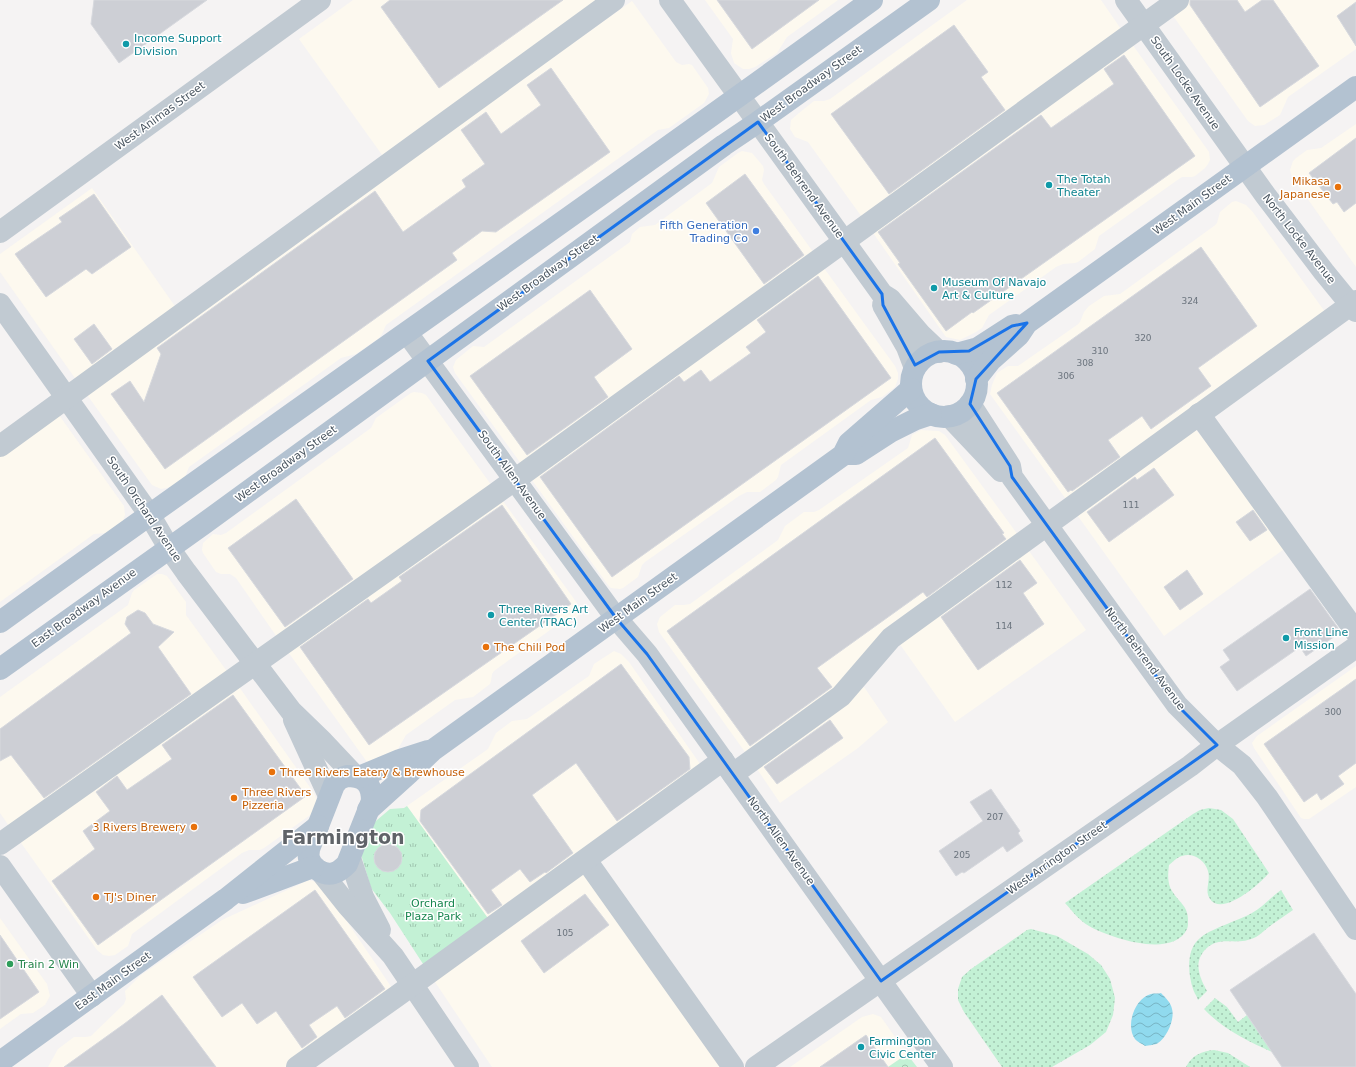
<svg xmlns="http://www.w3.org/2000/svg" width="1356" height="1067" font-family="'DejaVu Sans',sans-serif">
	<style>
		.commercial { fill: #fdf9ef }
		.grass { fill: url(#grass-dots) }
		.forest { fill: url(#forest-crowns) }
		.park { fill: url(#park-tufts) }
		.water { fill: url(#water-waves) }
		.building { fill: #cdcfd5; stroke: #d7d9de }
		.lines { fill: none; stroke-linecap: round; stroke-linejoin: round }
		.minor { stroke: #c1cad2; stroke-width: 22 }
		.major { stroke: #b3c2d1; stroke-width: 22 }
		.marked { fill: none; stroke: #1a73e8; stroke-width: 3; stroke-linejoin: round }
		.culture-dot { fill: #0f9aa8; stroke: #fff; stroke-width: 1.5 }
		.food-dot { fill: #e8710a; stroke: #fff; stroke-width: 1.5 }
		.shop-dot { fill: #3f7fe0; stroke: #fff; stroke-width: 1.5 }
		.leisure-dot { fill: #2e9e5b; stroke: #fff; stroke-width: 1.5 }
		.labels { text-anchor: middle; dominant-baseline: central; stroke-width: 3; stroke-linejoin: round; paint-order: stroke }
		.number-label { font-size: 9px; fill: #6b747e }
		.culture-label { font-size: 11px; fill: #0d838f; stroke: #fff; text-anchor: start }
		.street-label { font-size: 11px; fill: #4a5661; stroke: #fff }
		.food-label { font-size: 11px; fill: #c56008; stroke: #fff; text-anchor: start }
		.shop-label { font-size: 11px; fill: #366cbe; stroke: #fff; text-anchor: end }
		.park-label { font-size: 11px; fill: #17864f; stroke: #fff }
		.leisure-label { font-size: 11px; fill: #27864d; stroke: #fff; text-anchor: start }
		.town-label { font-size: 19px; font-weight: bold; fill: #5f6368; stroke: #fff }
	</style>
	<defs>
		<pattern id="grass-dots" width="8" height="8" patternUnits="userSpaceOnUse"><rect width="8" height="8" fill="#c3f1d5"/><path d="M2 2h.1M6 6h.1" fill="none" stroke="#a0c6b0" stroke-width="1.8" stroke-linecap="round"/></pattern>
		<pattern id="forest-crowns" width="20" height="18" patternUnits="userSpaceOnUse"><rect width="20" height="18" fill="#c3f1d5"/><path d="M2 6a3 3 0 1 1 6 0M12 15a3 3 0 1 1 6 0" fill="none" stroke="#a0c6b0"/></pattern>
		<pattern id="park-tufts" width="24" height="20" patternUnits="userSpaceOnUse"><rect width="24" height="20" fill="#c3f1d5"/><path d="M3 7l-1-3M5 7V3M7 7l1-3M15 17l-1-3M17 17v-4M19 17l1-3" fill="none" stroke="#a0c6b0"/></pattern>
		<pattern id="water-waves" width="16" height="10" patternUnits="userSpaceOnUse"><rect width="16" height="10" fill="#90daee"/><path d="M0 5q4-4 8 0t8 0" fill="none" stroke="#78b4c4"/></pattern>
	</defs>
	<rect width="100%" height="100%" fill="#f5f3f3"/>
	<g class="commercial">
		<polygon points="353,0 606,0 385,159 299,39"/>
		<polygon points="705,0 838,0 787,37 777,53 755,67 749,69 743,69 734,63 731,53 733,39"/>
		<polygon points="967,0 1101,0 1123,32 864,220 808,142 795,137 790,129 791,120 799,113 814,101 824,101 830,99"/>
		<polygon points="1189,0 1356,0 1356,49 1288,97 1280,115 1264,125 1255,126 1248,121 1171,13"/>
		<polygon points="632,1 676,62 682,65 689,64 692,65 708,88 709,94 704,103 669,128 658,130 386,325 382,334 379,338 356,354 341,358 189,467 185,477 171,487 161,489 152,485 85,392"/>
		<polygon points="1132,44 1209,152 1210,160 1208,164 1205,168 1195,176 1192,177 1182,177 1176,181 1099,236 1095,249 1078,262 1075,263 1063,264 1056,267 989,315 982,328 976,332 960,340 946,337 871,230"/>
		<polygon points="1356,124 1356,267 1292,177 1290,170 1293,161 1296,158 1307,150 1321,148"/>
		<polygon points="742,151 752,153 763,166 764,170 762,180 764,184 816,256 522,465 455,373 453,367 456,360 473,346 484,347 630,242 632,234 640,227 655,225 712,183 719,167 738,153"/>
		<polygon points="92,188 177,309 77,381 0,272 0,254"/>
		<polygon points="1236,201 1246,205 1252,211 1328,316 1068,502 990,394 992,385 997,373 1008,366 1018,366 1077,325 1080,322 1084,312 1089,306 1104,296 1120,294 1214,226 1217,223 1220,212 1232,202"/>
		<polygon points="821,264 895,366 898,373 898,379 895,387 882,397 871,400 781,465 778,477 776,480 760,492 747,492 739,496 645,562 642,565 638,577 623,588 620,589 611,588 608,585 529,476"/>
		<polygon points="414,392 422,393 426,395 492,486 279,640 236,578 230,574 221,574 216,572 203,553 202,550 203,543 213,534 221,535 226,533 371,428 376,418 411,393"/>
		<polygon points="59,415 124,506 125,515 122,523 107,533 94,534 0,602 0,457"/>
		<polygon points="921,430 939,431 945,435 1018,535 887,627 837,687 745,752 659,632 657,624 660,617 675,605 684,605 690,604 778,540 785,526 804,512 814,512 819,510 908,448 912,435"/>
		<polygon points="1196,430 1258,505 1287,547 1164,636 1075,512"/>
		<polygon points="500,497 577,603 579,610 578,616 564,627 553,628 550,630 494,671 492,674 491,681 490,684 473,697 455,700 406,735 398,749 367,762 286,649"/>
		<polygon points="1029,551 1086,630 955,722 899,643"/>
		<polygon points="157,574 162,574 167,576 186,602 186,615 229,674 11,829 0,813 0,697 128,605 132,593 134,590"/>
		<polygon points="614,651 621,654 629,662 700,764 490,921 407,806 488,749 496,733 512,721 527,719 589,676 594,664 597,662"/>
		<polygon points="1356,666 1356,787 1309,819 1304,819 1301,818 1254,748 1252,743 1257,736"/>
		<polygon points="237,684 314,793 318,804 313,813 264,848 260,850 249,850 242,853 132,934 128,946 125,948 115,955 109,956 103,955 97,950 19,840"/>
		<polygon points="864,687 888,722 858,748 780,803 755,766"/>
		<polygon points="582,869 722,1067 492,1067 433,979"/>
		<polygon points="309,880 316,882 325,889 394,991 286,1067 48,1067 58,1049 74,1037 86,1037 91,1036 124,1004 126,999 125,991 141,975 222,920"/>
		<polygon points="0,918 47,984 50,996 45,1005 33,1013 21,1014 0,1029"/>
		<polygon points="873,1014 881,1017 907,1054 888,1067 790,1067 862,1017"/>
	</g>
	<g class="grass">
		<path d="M1209,808L1221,810L1233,819L1269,873C1260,884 1222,917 1210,899C1204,891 1211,880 1208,871C1205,860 1193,852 1182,856C1177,857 1173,862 1169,865C1168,873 1167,883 1172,891C1180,904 1189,906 1188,923C1188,924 1188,927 1187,929C1173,959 1110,938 1089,926C1079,920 1073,912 1065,903L1193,814L1200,810Z"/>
		<path d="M1281,890L1293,910C1286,915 1278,920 1270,926C1266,929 1261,934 1256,937C1242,944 1233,940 1219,942C1206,944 1196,958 1199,971C1200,978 1204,985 1207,991L1198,1000C1197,996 1194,993 1193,989C1188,974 1186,950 1199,939C1209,929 1238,921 1252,913C1263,907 1270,898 1281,890Z"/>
		<polygon points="1031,929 1057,936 1088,954 1101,965 1110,979 1115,998 1113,1015 1106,1032 1090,1045 1052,1067 1002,1067 964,1012 958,1000 958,989 962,977 971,969 1027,930"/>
		<path d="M1215,998L1227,1007L1238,1022L1247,1015L1272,1052C1247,1041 1223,1029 1204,1009Z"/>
		<path d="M1214,1050L1228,1053L1250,1067H1186C1192,1055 1202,1051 1214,1050Z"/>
	</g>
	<polygon class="forest" points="907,1054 917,1067 888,1067"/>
	<polygon class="park" points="407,806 490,921 425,967 390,913 371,888 360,851 370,826 390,809 404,808"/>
	<path class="water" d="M1161,993C1166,998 1171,1003 1172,1009C1175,1019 1167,1037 1158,1043C1155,1045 1149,1045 1145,1046C1143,1044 1137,1042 1135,1039C1125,1025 1135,998 1151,994C1154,993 1158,994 1161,993Z"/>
	<g class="building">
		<polygon points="94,0 207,0 119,63 91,24"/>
		<polygon points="390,0 563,0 439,88 381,7"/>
		<polygon points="717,0 819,0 752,49"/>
		<polygon points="1190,0 1237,0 1245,12 1262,0 1273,0 1319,66 1260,107 1190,5"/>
		<polygon points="1356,2 1356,46 1337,16"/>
		<polygon points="954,25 988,72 981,77 1005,110 889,194 831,114"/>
		<polygon points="1124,55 1195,156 973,313 972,312 946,331 898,264 900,263 878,232 1041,115 1051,128 1114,84 1104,69"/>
		<polygon points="551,68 610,152 496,232 482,231 452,253 457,260 165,469 111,394 130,381 144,402 161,354 157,348 375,191 403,232 466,187 462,180 485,164 461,130 486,112 501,134 541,105 527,85"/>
		<polygon points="1356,138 1356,203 1344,212 1337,202 1333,204 1309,173"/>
		<polygon points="745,174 804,255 764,284 706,203"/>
		<polygon points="94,194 131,247 92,274 86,269 46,297 15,254 62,222 59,218"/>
		<polygon points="1201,247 1257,326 1198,368 1211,386 1151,429 1142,416 1108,440 1120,457 1072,491 1071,490 1068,492 997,393"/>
		<polygon points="818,276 891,378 612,577 540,477 679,376 684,382 701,370 710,382 751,353 746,347 766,332 757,320"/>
		<polygon points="590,290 632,349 594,377 608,397 527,455 470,376"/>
		<polygon points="94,324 112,349 92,364 74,339"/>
		<polygon points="935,438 1004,533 1002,534 1006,539 927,597 923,592 817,668 832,687 750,746 667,631"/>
		<polygon points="1154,468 1174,495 1109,542 1087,512 1135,477 1137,480"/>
		<polygon points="296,499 353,579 285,627 228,548"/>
		<polygon points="502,505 571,604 369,745 300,647 368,599 371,603 402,581 399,577"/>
		<polygon points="1253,510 1267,530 1250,541 1236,522"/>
		<polygon points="1020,560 1037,583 1023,593 1044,624 978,670 941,617"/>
		<polygon points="1187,570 1203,594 1180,610 1164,587"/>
		<polygon points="1310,589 1341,632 1306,656 1300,647 1237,691 1220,667 1230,660 1223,650"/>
		<polygon points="138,610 145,613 153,624 174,632 158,647 191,694 44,798 11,755 0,761 0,729 131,633 125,624 127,617"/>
		<polygon points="621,664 689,757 690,769 617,821 576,763 532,795 573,853 546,873 545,872 530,882 520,869 491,890 502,905 488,914 420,821 421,810"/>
		<polygon points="1356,679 1356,763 1338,776 1344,784 1321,800 1317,793 1304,802 1264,744"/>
		<polygon points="233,695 306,796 98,945 52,881 95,849 83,831 110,811 96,792 117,776 127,790 172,759 162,745"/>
		<polygon points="830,720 843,738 777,784 764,767"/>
		<polygon points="991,789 1020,831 1018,833 1023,841 1007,852 1003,846 964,873 962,872 956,876 939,851 983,821 970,802"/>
		<circle cx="388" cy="858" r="14"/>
		<polygon points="315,890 385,989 345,1018 337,1006 309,1025 317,1037 302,1048 276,1011 257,1024 242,1003 222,1017 193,977"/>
		<polygon points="585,894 609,925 544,973 521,941"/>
		<polygon points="1314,933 1356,994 1356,1067 1282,1067 1230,990"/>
		<polygon points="0,935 39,992 0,1019"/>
		<polygon points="162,995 216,1067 64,1067 124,1024"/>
		<polygon points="866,1035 888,1067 820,1067"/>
	</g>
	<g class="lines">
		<g class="minor">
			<polyline points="670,0 882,294 890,299 920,334 939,352"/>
			<polyline points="1126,0 1266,196 1324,272 1356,311"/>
			<polyline points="0,232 320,0"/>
			<polyline points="0,304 149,514 169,548 186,572 291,711 323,742 355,776"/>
			<polyline points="883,305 907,347 915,368"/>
			<polyline points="407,333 616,618 647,654 942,1067"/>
			<polyline points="970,404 1010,466 1012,477 1177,705 1217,745 1242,765 1267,797 1356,929"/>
			<polyline points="1199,414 1356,632"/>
			<polyline points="949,416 1001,471"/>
			<polyline points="0,446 614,0"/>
			<polyline points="294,720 329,796"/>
			<polyline points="733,774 841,696 891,638 1356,301"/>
			<polyline points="0,844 495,494 1178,0"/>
			<polyline points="350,858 363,897 380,930"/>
			<polyline points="586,860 733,1067"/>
			<polyline points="0,866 92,996"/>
			<polyline points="321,872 348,906 393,956 468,1067"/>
			<polyline points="297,1067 397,996 723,760"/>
			<polyline points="756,1067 1190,766 1217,745 1356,647"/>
		</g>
		<g class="major">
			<circle cx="944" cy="384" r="33"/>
			<polyline points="956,354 978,348 1012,326 1016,325"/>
			<polyline points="976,379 991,360 1019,335 1027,323 1356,87"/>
			<polyline points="847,454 856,454 890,432 916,419 931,414"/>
			<path d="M0,622C290,413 583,210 872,0"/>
			<polyline points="0,669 202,525 724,145 758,122 929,0"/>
			<path d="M347,776C364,776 372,783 372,801L347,864C343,868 339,872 334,873C324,876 311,868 309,858C308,855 309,851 309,849L334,785L339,779Z"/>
			<polyline points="359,777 400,760 428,751"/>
			<polyline points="368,810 409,773 433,750 843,455 849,443 911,389"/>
			<polyline points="243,893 313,867"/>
			<polyline points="0,1062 226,899 318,826"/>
		</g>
	</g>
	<path class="marked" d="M758,122L882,294L883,305L915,365L939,352L969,351L1012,326L1027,323L976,379L970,404L1010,466L1012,477L1177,705L1217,745L881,981L647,654L616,618L428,361Z"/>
	<g class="culture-dot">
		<circle cx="126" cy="44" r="4"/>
		<circle cx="1049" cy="185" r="4"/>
		<circle cx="934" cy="288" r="4"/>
		<circle cx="491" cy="615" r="4"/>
		<circle cx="1286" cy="638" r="4"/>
		<circle cx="861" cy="1047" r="4"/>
	</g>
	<g class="food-dot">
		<circle cx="1338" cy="187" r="4"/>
		<circle cx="486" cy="647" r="4"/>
		<circle cx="272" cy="772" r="4"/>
		<circle cx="234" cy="798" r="4"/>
		<circle cx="194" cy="827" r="4"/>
		<circle cx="96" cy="897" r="4"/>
	</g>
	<circle class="shop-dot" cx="756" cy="231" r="4"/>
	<circle class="leisure-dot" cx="10" cy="964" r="4"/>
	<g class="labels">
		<g class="number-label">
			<text x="1190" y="301">324</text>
			<text x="1143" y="338">320</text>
			<text x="1100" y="351">310</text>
			<text x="1085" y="363">308</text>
			<text x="1066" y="376">306</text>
			<text x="1131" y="505">111</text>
			<text x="1004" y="585">112</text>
			<text x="1004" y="626">114</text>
			<text x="1333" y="712">300</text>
			<text x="995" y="817">207</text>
			<text x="962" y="855">205</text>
			<text x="565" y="933">105</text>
		</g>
		<g class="culture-label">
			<text x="134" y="38">Income Support<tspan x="134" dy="13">Division</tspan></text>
			<text x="1057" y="179">The Totah<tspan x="1057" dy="13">Theater</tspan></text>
			<text x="942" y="282">Museum Of Navajo<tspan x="942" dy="13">Art &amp; Culture</tspan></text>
			<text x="499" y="609">Three Rivers Art<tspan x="499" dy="13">Center (TRAC)</tspan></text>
			<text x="1294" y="632">Front Line<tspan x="1294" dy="13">Mission</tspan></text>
			<text x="869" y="1041">Farmington<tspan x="869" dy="13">Civic Center</tspan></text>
		</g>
		<g class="street-label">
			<text transform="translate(1185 83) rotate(55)">South Locke Avenue</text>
			<text transform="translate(811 84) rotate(-36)">West Broadway Street</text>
			<text transform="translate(160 116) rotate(-36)">West Animas Street</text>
			<text transform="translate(804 186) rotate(54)">South Behrend Avenue</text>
			<text transform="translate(1192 205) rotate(-36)">West Main Street</text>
			<text transform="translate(1299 239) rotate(52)">North Locke Avenue</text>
			<text transform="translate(548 273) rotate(-36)">West Broadway Street</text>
			<text transform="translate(286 464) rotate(-36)">West Broadway Street</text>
			<text transform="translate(512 475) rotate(54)">South Allen Avenue</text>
			<text transform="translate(144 509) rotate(56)">South Orchard Avenue</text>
			<text transform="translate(638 603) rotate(-36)">West Main Street</text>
			<text transform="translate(84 608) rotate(-36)">East Broadway Avenue</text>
			<text transform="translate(1145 659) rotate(53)">North Behrend Avenue</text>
			<text transform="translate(781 841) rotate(54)">North Allen Avenue</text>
			<text transform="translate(1057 858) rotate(-35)">West Arrington Street</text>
			<text transform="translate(113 981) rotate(-36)">East Main Street</text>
		</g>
		<g class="food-label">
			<text x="1330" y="181" text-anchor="end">Mikasa<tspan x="1330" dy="13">Japanese</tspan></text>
			<text x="494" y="647">The Chili Pod</text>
			<text x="280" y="772">Three Rivers Eatery &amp; Brewhouse</text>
			<text x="242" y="792">Three Rivers<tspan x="242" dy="13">Pizzeria</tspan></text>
			<text x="186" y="827" text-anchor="end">3 Rivers Brewery</text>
			<text x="104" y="897">TJ's Diner</text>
		</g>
		<g class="shop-label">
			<text x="748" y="225">Fifth Generation<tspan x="748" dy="13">Trading Co</tspan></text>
		</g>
		<g class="park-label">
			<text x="433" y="903">Orchard<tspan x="433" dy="13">Plaza Park</tspan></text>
		</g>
		<g class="leisure-label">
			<text x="18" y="964">Train 2 Win</text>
		</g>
		<g class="town-label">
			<text x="343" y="837">Farmington</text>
		</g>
	</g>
</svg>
